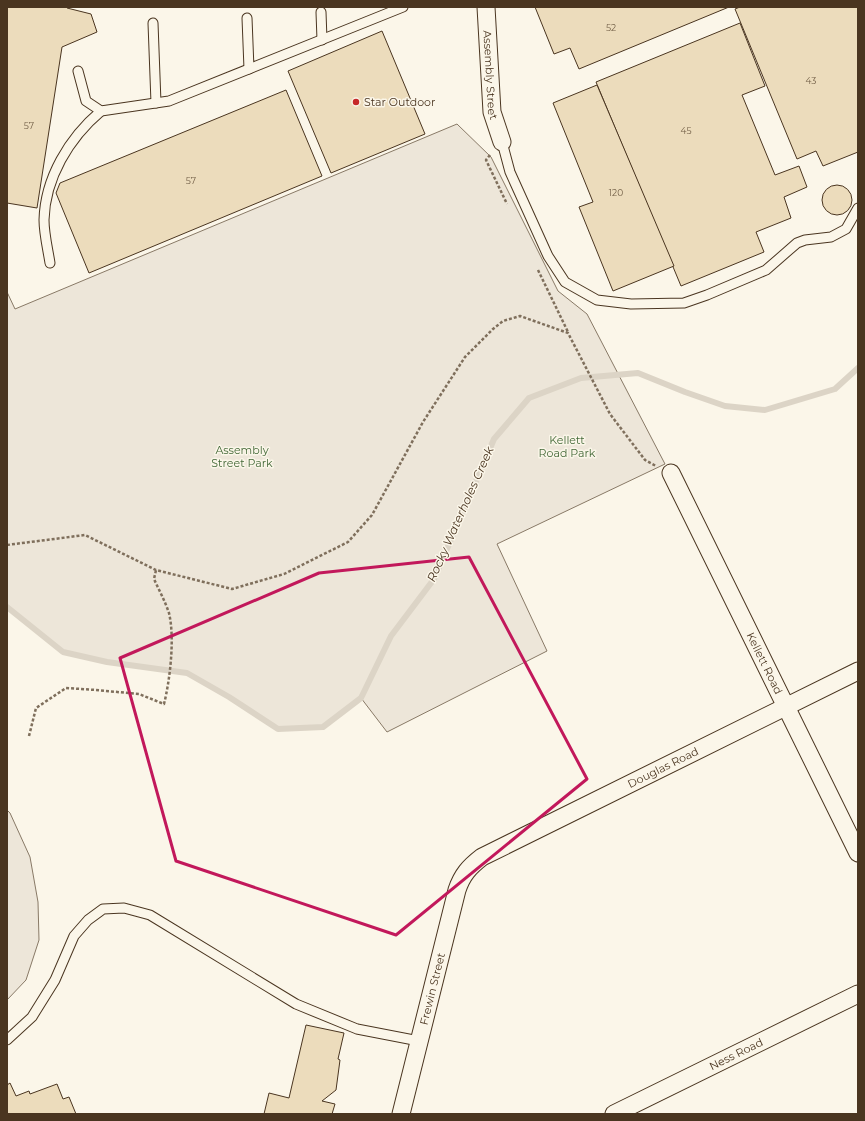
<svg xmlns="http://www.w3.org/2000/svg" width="865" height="1121" font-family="Montserrat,sans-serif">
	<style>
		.green { fill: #ede6d9; stroke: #887966 }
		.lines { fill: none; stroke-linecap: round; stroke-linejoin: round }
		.stream { stroke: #dcd4c6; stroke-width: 6 }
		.building { fill: #ecdcbc; stroke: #4a3520 }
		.service-casing { stroke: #4a3520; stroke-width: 11 }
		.minor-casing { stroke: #4a3520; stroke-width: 19 }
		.path { stroke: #7f6f5c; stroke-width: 2.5; stroke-dasharray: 3 2; stroke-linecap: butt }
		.service { stroke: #fbf6e9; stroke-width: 9 }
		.minor { stroke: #fbf6e9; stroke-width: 17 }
		.marked { fill: none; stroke: #c2185b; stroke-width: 3; stroke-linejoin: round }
		.poi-dot { fill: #c62828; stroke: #fbf6e9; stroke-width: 1.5 }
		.labels { text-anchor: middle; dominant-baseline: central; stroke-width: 3; stroke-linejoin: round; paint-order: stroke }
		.number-label { font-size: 9px; fill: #725f47 }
		.street-label { font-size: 11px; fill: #4a3520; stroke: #fbf6e9 }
		.poi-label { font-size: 11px; fill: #4a3520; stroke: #fbf6e9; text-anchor: start }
		.park-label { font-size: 11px; fill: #436837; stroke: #fbf6e9 }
		.water-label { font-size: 12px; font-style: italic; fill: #4a3520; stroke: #fbf6e9 }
	</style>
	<rect width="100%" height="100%" fill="#fbf6e9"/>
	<g class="green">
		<polygon points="457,124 491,157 558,291 587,314 665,464 497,544 547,651 387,732 361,698 323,727 278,729 229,697 187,673 107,662 63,652 7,607 7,292 15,309"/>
		<polygon points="7,810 10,813 30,857 38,902 39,940 26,980 7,1000"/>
	</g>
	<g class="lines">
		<polyline class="stream" points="7,607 63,652 107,662 187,673 229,697 278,729 323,727 361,698 391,636 434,579 494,439 529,398 581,378 638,373 685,392 725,406 765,410 835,389 858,368"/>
	</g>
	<g class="building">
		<polygon points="7,7 67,7 67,8 91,14 97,32 62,47 37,208 7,203"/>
		<polygon points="535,7 729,7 579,69 570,48 554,54"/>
		<polygon points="740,7 858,7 858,152 823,166 816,151 797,159 735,9"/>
		<polygon points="740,23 765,86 742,95 775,175 799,166 807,187 784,197 791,218 756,232 764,252 681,286 596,82"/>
		<polygon points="382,31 425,134 331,173 288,71"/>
		<polygon points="597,85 674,266 613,291 579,207 593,202 553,103"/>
		<polygon points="286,90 322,176 89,273 56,193 60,183"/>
		<circle cx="837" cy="200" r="15"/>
		<polygon points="306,1025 344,1033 338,1059 340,1060 336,1090 322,1101 335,1104 332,1114 264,1114 269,1093 289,1098"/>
		<polygon points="10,1083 16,1096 29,1091 30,1094 57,1084 63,1099 69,1097 76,1114 7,1114 7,1085"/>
	</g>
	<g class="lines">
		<defs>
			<g id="service">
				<polyline points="321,12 322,40"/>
				<polyline points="247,18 249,69"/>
				<polyline points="153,23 156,103"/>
				<polyline points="78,71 86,101 101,111 169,101 403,7"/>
				<polyline points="502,142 510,172 548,256 565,282 597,300 631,304 684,303 707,295 766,270 797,243 805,240 831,237 846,229 858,208"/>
				<path d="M50,263C48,250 44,234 44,220C45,178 69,138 101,111"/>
				<polyline points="7,1040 32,1017 55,980 74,936 88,920 103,909 124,908 150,915 296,1004 357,1029 419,1041"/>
			</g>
			<g id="minor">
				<path id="s1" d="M486,7L492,112L502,142"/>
				<path id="s2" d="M671,473L858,853"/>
				<path id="s3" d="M401,1114L457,890C462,875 469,867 482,857L858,671"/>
				<path id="s4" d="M614,1114L858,994"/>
			</g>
		</defs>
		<use href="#service" class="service-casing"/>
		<use href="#minor" class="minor-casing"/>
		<g class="path">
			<polyline points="490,155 486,160 507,204"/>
			<polyline points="538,270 568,332"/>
			<polyline points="7,545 85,535 156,570 232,589 284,574 348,542 372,515 423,422 465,357 493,329 503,321 520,316 568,333 610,414 645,460 656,466"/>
			<path d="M29,736L36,708L66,688L96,690L139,694L164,704C170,680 175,638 169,613C165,601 159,590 154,579L156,570"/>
		</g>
		<use href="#service" class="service"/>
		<use href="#minor" class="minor"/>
	</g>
	<path class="marked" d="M469,557L587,779L396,935L176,861L120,658L319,573Z"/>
	<circle class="poi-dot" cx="356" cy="102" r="4"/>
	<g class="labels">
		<g class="number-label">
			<text x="611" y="27">52</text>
			<text x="811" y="80">43</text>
			<text x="29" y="125">57</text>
			<text x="686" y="130">45</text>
			<text x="191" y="180">57</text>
			<text x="616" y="192">120</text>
		</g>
		<g class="street-label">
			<text stroke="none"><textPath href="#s1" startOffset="68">Assembly Street</textPath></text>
			<text stroke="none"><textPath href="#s2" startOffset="212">Kellett Road</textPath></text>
			<text stroke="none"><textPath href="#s3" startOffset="475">Douglas Road</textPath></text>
			<text stroke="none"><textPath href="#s3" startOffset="129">Frewin Street</textPath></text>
			<text stroke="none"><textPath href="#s4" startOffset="136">Ness Road</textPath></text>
		</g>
		<g class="poi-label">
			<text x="364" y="102">Star Outdoor</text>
		</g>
		<g class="park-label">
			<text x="567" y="440">Kellett<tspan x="567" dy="13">Road Park</tspan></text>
			<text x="242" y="450">Assembly<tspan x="242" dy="13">Street Park</tspan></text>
		</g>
		<g class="water-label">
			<text transform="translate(460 514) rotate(-66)">Rocky Waterholes Creek</text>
		</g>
	</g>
	<rect width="865" height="1121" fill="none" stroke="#4a3520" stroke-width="16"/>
</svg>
